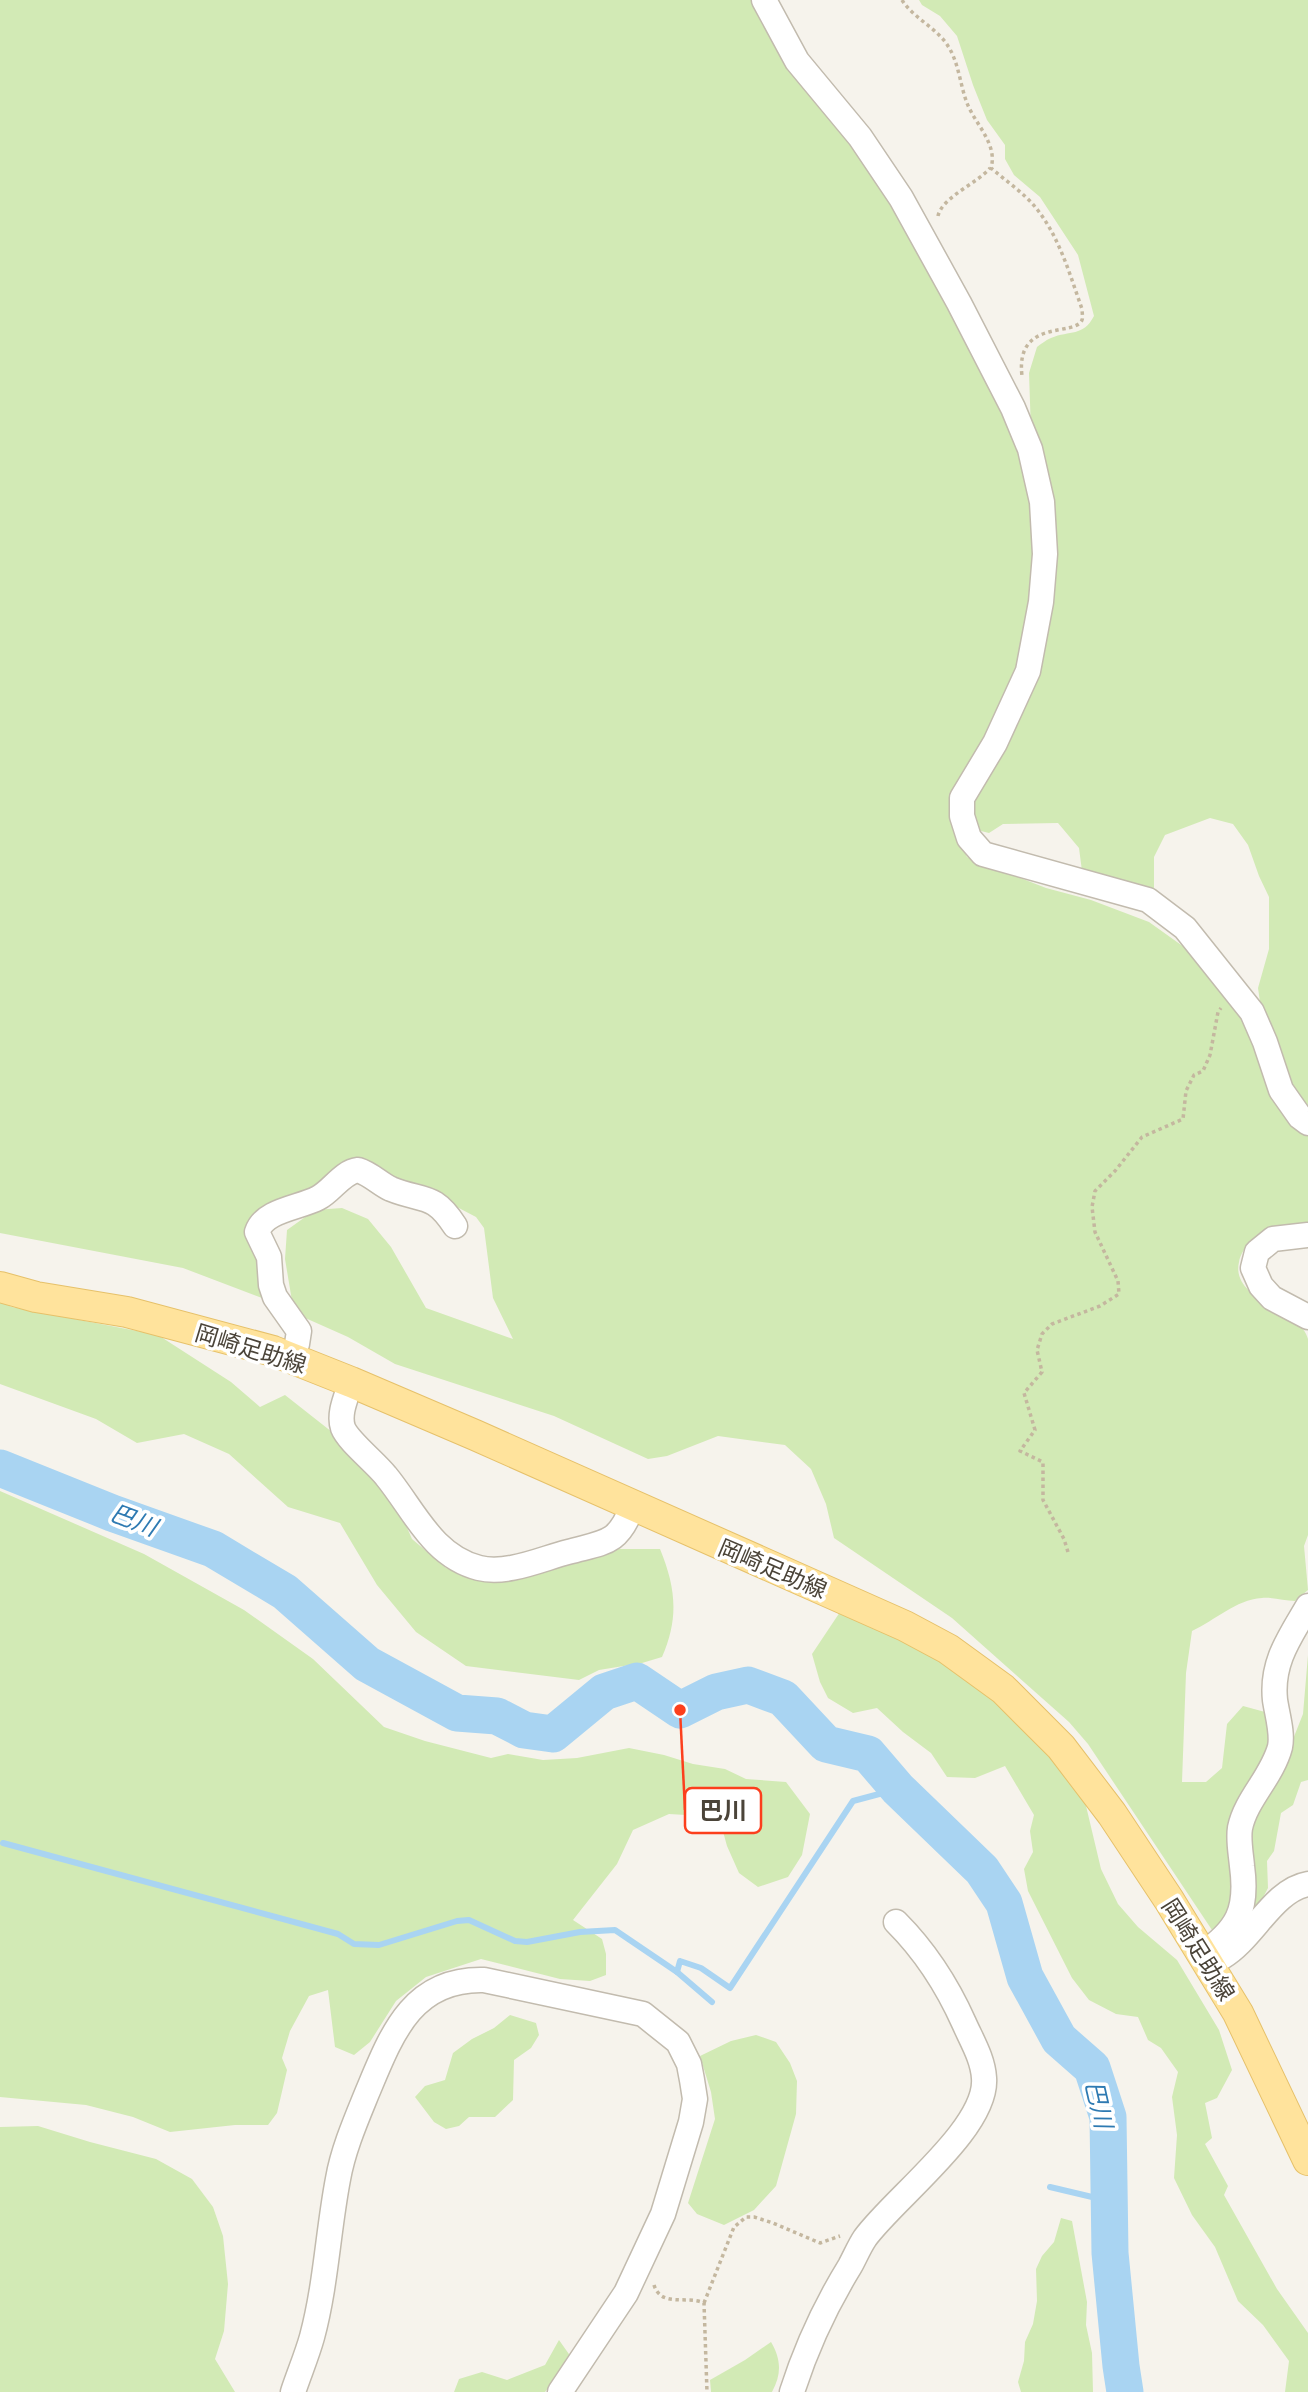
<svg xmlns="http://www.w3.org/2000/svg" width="1308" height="2392" font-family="Manrope,'Noto Sans JP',sans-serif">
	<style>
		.green { fill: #d2eab5 }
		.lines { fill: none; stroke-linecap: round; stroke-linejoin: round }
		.stream { stroke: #a9d4f2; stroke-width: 6 }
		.river { stroke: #a9d4f2; stroke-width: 37 }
		.minor-casing { stroke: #c2bbae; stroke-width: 27 }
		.major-casing { stroke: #e6c16a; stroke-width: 32 }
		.path { stroke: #c4b79f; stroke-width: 3.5; stroke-dasharray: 3.5 3.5; stroke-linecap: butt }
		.minor { stroke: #fff; stroke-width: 24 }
		.major { stroke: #ffe39c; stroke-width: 30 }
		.labels { text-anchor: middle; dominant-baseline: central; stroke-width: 7; stroke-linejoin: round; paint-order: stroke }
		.street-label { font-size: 23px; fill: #4b4439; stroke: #fff }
		.water-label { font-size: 24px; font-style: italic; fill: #2e7ab2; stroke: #fff }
		.leader { fill: none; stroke: #fc3f1d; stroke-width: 2.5 }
		.callout-dot { fill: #fc3f1d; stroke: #fff; stroke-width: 2.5 }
		.callout { fill: #fff; stroke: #fc3f1d; stroke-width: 2.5 }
		.callout-label { font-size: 24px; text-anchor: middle; font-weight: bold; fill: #4b4439 }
	</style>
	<rect width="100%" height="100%" fill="#f6f3ec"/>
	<g class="green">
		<path d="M0,0H757L896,207L992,390L1017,451L1031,499L1035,540L1030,599L1019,661L955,830L967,857L1046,888L1091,900L1149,922L1184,947L1245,1020L1284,1116L1308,1131V1224C1295,1228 1259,1236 1250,1243C1245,1247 1240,1255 1239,1262C1230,1301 1301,1309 1308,1339V1535L1304,1546L1308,1590L1295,1601C1284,1601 1272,1597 1262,1598C1235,1600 1216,1620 1192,1631L1186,1673L1182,1782H1206L1222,1768L1227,1724L1243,1706L1265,1712L1276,1735L1245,1804L1242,1879L1216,1936L1088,1744L1069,1722L952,1618L834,1538L826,1504L811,1469L785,1445L718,1436L667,1456L648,1459L554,1416L395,1364L348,1337L294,1313L285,1259L287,1230L315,1210L342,1208L368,1219L391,1247L426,1308L513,1339L493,1298L484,1228L476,1217L455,1206L403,1187L370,1165L265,1214L270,1301L183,1268L0,1233Z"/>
		<path d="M919,0H1308V1114L1287,1086L1261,1009L1258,988L1269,949V897L1259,876L1248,845L1233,824L1210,818L1165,835L1154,857V895L1082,871L1079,848L1058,823L1003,824L989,833L977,830L972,801L1039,666L1029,373L1037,347C1041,344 1046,340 1051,338C1070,330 1083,337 1094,316L1078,255L1040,197L1014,175L1005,159V145L987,120L973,85L957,36L940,16L922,5Z"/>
		<path d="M0,1302L12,1307L158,1335L231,1382L260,1407L285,1395L332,1432L372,1473L405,1523L412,1539L446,1568L481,1580L519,1578L619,1549H660C676,1588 679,1618 662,1657L642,1663L599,1670L579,1680L466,1666L416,1632L377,1585L340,1523L288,1507L229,1454L184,1434L137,1443L96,1419L0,1384Z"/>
		<polygon points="0,1491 144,1554 244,1610 313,1659 384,1727 425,1741 491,1758 508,1754 543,1760 577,1758 629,1748 664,1755 693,1764 725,1769 746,1779 786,1782 810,1814 802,1855 788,1877 758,1887 739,1873 727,1846 719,1817 669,1814 633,1830 617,1864 573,1920 602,1939 606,1954 606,1975 590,1981 560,1979 481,1959 426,1977 396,2001 370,2042 354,2055 335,2047 328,1990 309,1996 290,2031 282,2058 287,2070 277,2113 268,2125 235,2125 170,2132 133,2117 86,2105 0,2097"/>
		<polygon points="840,1612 952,1662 1013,1698 1082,1789 1101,1869 1118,1904 1138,1927 1177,1960 1219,2030 1232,2070 1217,2098 1205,2103 1212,2138 1205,2144 1228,2186 1224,2195 1277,2289 1308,2333 1308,2392 1285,2392 1289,2361 1263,2325 1238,2301 1215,2247 1192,2215 1174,2178 1177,2135 1172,2097 1178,2072 1161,2048 1148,2040 1138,2017 1116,2014 1089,2000 1072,1978 1028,1891 1024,1869 1033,1852 1030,1831 1034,1815 1005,1766 975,1778 947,1777 931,1753 903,1732 877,1708 853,1713 828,1698 820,1682 812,1654"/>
		<polygon points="1308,1655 1308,1780 1301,1782 1293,1805 1281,1813 1274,1851 1267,1861 1268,1888 1255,1913 1248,1916 1250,1833 1254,1817 1272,1792 1303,1714"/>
		<polygon points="510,2015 536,2023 539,2035 531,2048 514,2060 513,2100 495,2117 469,2117 459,2126 446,2129 434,2122 415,2097 425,2086 445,2080 453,2053 472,2039 494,2028"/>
		<polygon points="756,2035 776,2042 790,2063 797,2081 796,2114 776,2186 754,2210 724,2225 697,2214 688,2203 715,2119 711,2092 700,2056 731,2041"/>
		<polygon points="38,2126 90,2142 156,2159 192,2179 213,2207 223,2236 228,2284 224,2331 215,2359 235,2392 0,2392 0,2127"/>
		<polygon points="1061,2218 1072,2221 1087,2302 1086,2325 1092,2353 1093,2392 1021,2392 1018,2382 1024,2361 1025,2342 1033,2324 1037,2301 1036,2269 1042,2256 1054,2242"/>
		<polygon points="559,2340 571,2357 545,2392 454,2392 459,2379 482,2372 507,2380 545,2365"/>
		<path d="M771,2342C781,2359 782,2374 772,2392H711L710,2380L745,2360Z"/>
	</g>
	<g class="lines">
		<g class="stream">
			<polyline points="3,1843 338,1934 354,1944 379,1945 457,1921 469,1920 515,1941 527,1942 580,1932 615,1930 677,1972 680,1961 701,1968 730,1988 853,1801 898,1789"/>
			<polyline points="677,1972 712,2002"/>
			<polyline points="1050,2187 1109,2201"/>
		</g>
		<polyline class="river" points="0,1468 112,1513 213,1549 285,1592 367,1664 457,1713 497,1716 524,1730 553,1734 604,1692 637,1681 680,1710 716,1692 748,1685 783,1698 826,1744 868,1754 898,1789 982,1870 1004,1903 1025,1977 1059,2039 1092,2068 1108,2117 1110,2253 1121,2366 1125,2392"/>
		<defs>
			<g id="minor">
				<polyline points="764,0 797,61 860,137 901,198 959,303 1013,408 1030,449 1042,502 1045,554 1041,602 1028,671 995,743 962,798 962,816 969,838 983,854 1148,900 1185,928 1252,1012 1265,1042 1281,1090 1300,1117 1308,1123"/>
				<polyline points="1308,1235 1273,1239 1257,1252 1253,1268 1261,1286 1272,1298 1308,1317"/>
				<path d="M291,1359L297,1344L299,1331L275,1297L271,1285L269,1257L257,1232C264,1210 299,1208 318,1198C332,1191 342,1172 358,1170C371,1174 380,1184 391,1189C423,1202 433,1192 455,1226"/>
				<path d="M351,1382C347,1396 338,1413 343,1428C348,1441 376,1463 386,1476C414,1510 432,1556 479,1568C507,1575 541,1559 568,1552C604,1542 618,1545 632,1507"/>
				<path d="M1201,1955C1238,1930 1248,1910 1242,1866C1241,1854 1238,1840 1240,1828C1246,1799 1272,1777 1280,1747C1283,1733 1277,1714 1275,1700C1271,1662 1290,1637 1308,1606"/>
				<path d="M1222,1957C1253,1939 1273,1890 1308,1884"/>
				<path d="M293,2392C299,2374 307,2355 312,2337C326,2285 328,2231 338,2179C343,2150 356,2120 367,2093C391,2036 411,1978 484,1980L643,2014L678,2042L689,2064L692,2080L695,2099L691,2122L663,2214L626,2293L560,2392"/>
				<path d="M792,2392C806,2348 826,2305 850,2266C855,2257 859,2247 865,2238C894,2198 988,2128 984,2078C983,2059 972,2041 964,2023C947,1985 926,1952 896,1922"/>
			</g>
			<polyline id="major" points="0,1287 36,1297 127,1312 273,1351 351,1382 475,1435 905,1626 948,1649 1003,1689 1061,1747 1112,1814 1169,1900 1238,2013 1308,2160"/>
		</defs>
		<use href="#minor" class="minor-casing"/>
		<use href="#major" class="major-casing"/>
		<g class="path">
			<path d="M902,0C913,18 937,28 948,46C959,63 960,85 967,103C975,124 998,144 991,168C1006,181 1024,193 1036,208C1059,236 1070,275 1082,309C1082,311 1083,318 1082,320C1075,337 1015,318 1022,376"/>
			<path d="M938,216C942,197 978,183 990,168"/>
			<polyline points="1068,1552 1064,1539 1043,1500 1043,1462 1020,1451 1035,1430 1024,1393 1042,1372 1037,1350 1042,1334 1052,1324 1100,1306 1119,1294 1118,1281 1095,1232 1092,1207 1095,1191 1115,1171 1142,1137 1183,1119 1186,1091 1194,1075 1203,1071 1210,1055 1218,1012 1221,1008"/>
			<path d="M654,2285C661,2308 687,2295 704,2303L707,2392"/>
			<polyline points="704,2303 734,2227 746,2217 754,2217 773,2223 820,2243 840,2236"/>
		</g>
		<use href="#minor" class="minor"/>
		<use href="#major" class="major"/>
	</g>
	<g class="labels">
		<g class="street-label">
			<text transform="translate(251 1348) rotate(17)">岡崎足助線</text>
			<text transform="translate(773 1568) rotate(23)">岡崎足助線</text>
			<text transform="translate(1199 1949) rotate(58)">岡崎足助線</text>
		</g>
		<g class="water-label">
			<text transform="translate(134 1519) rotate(21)">巴川</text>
			<text transform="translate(1100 2104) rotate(77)">巴川</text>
		</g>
	</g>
	<path class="leader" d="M680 1710L685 1810"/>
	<circle class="callout-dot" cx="680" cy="1710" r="7"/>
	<rect class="callout" x="685" y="1788" width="76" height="45" rx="7"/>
	<g class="callout-label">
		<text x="723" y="1819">巴川</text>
	</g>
</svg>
